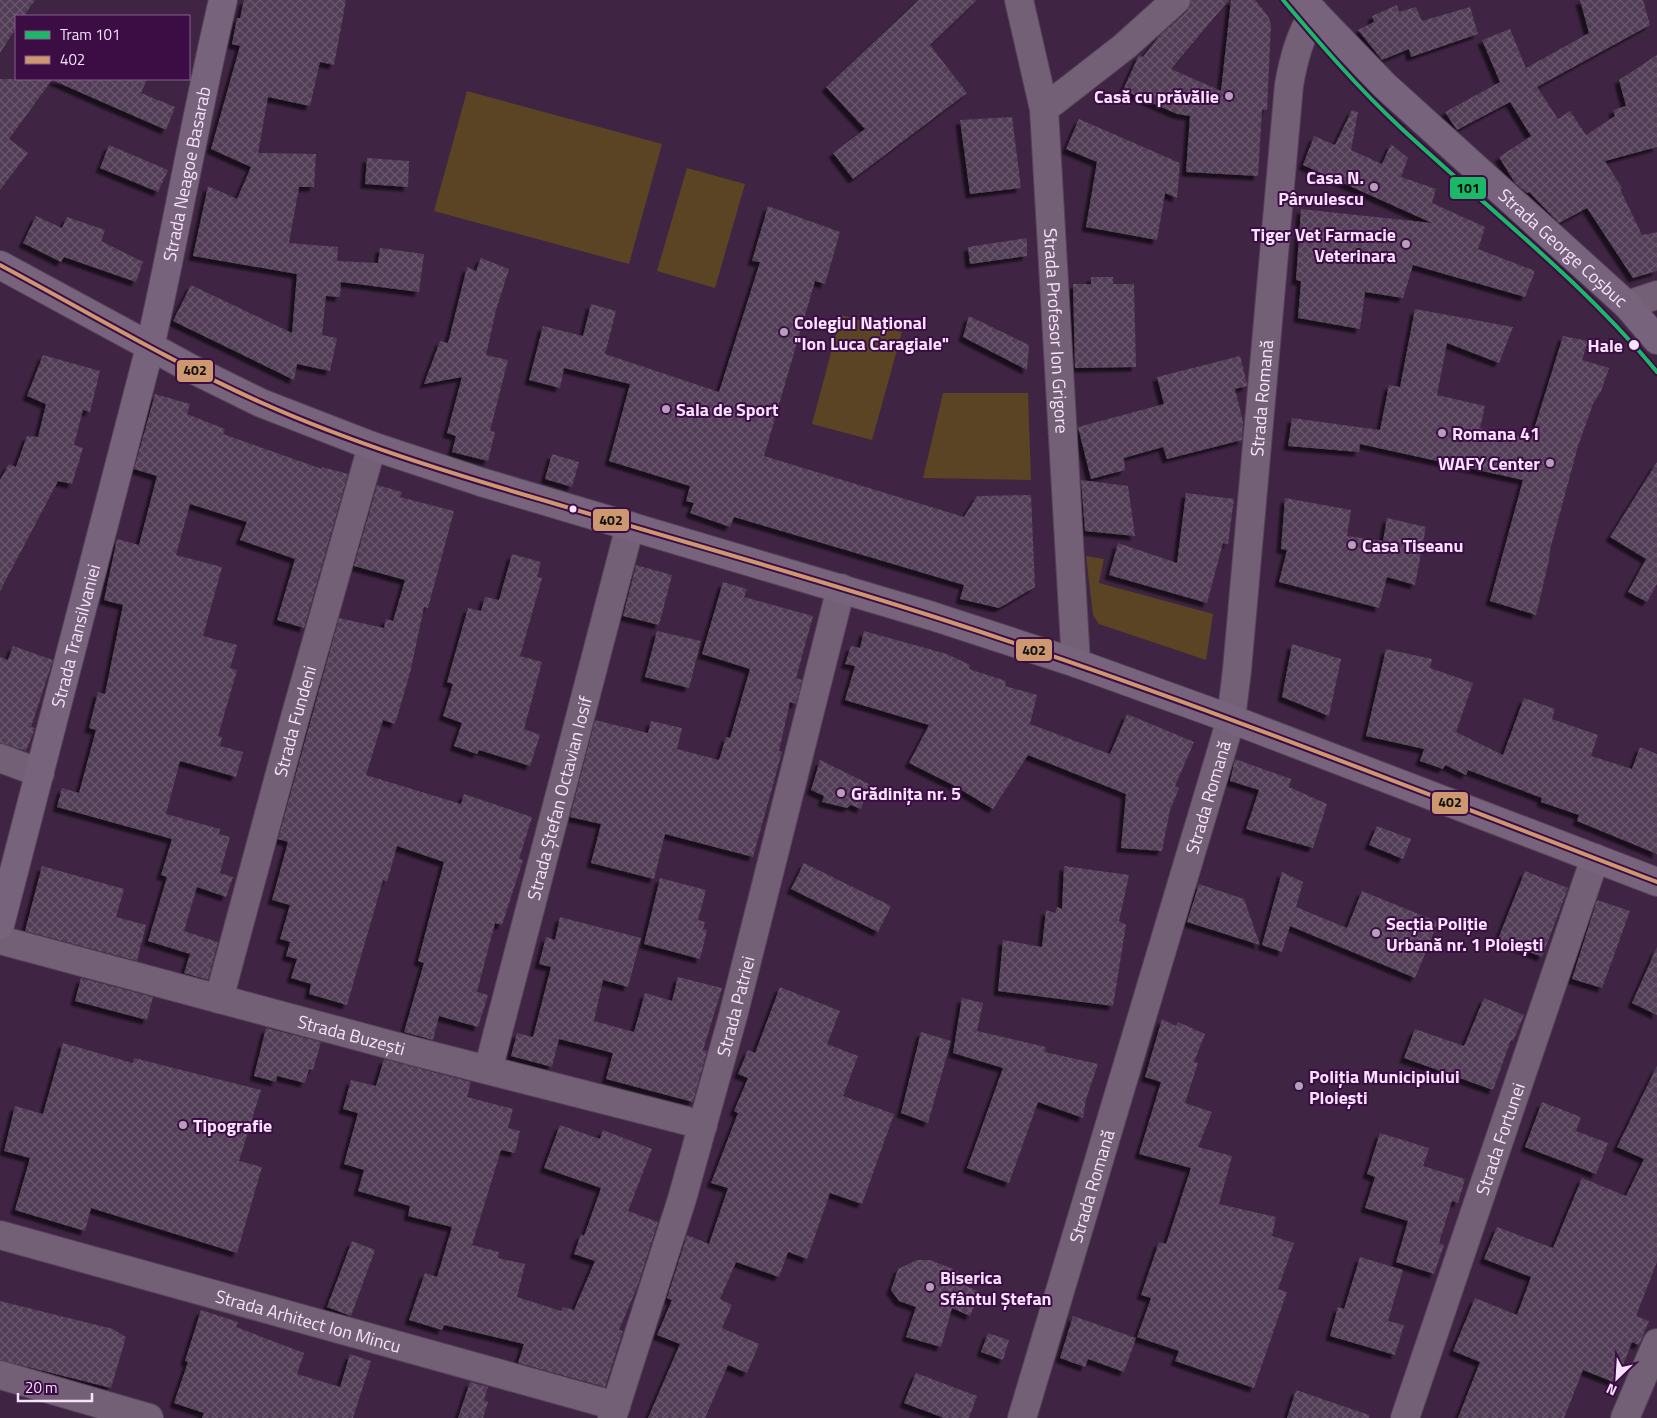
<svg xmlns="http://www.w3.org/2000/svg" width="1657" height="1418" font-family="'Titillium Web',sans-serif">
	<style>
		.park { fill: #5b4424 }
		.building { fill: url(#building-cross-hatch); filter: url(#shadow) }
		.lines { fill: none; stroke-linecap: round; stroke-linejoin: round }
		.minor-casing { stroke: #56425a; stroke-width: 30 }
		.tertiary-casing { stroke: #56425a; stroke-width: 30 }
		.secondary-casing { stroke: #56425a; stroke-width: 30 }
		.minor { stroke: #735f76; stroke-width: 28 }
		.tertiary { stroke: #735f76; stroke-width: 28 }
		.secondary { stroke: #78637c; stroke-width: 28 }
		.bus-1-casing { stroke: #3c0c45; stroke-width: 8 }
		.bus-1 { stroke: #cd976f; stroke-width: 4 }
		.tram-1-casing { stroke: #3c0c45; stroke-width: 8 }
		.tram-1 { stroke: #1ab867; stroke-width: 4 }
		.poi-dot { fill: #b79fbb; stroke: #3c0c45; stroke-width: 2 }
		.stop-dot { fill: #f8e1fc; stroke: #3c0c45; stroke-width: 2 }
		.labels { text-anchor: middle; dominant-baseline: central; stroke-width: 4; stroke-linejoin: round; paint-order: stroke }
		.poi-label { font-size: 18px; font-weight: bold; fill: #f8e1fc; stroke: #3c0c45; text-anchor: start }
		.street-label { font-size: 18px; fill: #f8e1fc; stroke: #3c0c45 }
		.stop-label { font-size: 18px; font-weight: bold; fill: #f8e1fc; stroke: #3c0c45; text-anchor: end }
		.line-badge { stroke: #3c0c45; stroke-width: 2 }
		.pale-badge-label { font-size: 14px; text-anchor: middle; font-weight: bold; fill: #111 }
	</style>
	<defs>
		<pattern id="building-cross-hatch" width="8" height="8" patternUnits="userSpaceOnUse" patternTransform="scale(1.25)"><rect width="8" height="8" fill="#513c55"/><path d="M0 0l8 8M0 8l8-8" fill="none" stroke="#6b586e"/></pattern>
		<filter id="shadow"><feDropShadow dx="-4.5" dy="4.5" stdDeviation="1" flood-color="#0009"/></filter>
	</defs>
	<rect width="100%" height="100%" fill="#3f2543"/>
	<g class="park">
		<polygon points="467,91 662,144 629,264 434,211"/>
		<polygon points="687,168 745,184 715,288 657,271"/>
		<polygon points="841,315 902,332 872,440 812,424"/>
		<polygon points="943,393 1028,393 1031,480 923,478"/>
		<polygon points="1086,556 1104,559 1099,583 1213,614 1206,660 1099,624 1093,615"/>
	</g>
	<g class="building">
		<polygon points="0,0 35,0 24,16 16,16 16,28 0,53"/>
		<polygon points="244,0 346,0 334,65 320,62 310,106 268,97 258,153 316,154 314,187 299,187 289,243 338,247 337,261 378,263 380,248 424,254 419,292 341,282 340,297 326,296 322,335 337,338 330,371 297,364 294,380 173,321 191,285 292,333 297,274 193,256 208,186 237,199 251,167 211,149 240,46 232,44 237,18 240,18"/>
		<polygon points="919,0 977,0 930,45 967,93 853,179 833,153 865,129 826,87"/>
		<polygon points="1191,0 1229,0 1171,69 1221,91 1231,0 1255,0 1268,16 1271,24 1267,110 1262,110 1258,176 1186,172 1190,116 1177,114 1123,90 1139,55 1143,57 1160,35 1186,12"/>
		<polygon points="1580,0 1643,0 1650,25 1537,87 1558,119 1570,111 1586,135 1615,116 1613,110 1626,106 1619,80 1657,55 1657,147 1605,161 1622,188 1620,189 1642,235 1657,232 1657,271 1633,278 1587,208 1559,223 1529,192 1527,193 1515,183 1499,157 1531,136 1510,102 1457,130 1445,112 1500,82 1482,40 1510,29 1526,68 1589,33"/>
		<polygon points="1397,5 1399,12 1416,7 1422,21 1470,7 1478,34 1411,57 1409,49 1382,60 1358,30 1374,22 1372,16"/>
		<polygon points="0,79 147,79 141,93 175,107 166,130 52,80 9,139 28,153 0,190"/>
		<polygon points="1352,110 1358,112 1351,150 1382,164 1391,144 1408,158 1401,177 1436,189 1432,203 1485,227 1478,249 1535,271 1525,297 1413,265 1403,298 1365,292 1360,329 1298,318 1301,281 1296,280 1301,209 1432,223 1303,165 1314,136 1335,145"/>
		<polygon points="1012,117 1021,188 970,194 960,120"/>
		<polygon points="1079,119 1180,163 1177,198 1165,193 1157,240 1086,227 1097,162 1066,149"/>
		<polygon points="109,145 168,170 158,192 100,168"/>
		<polygon points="367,158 409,161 408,187 365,184"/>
		<polygon points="768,206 840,232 825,284 815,281 764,456 964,517 977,496 1031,495 1035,587 999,608 960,599 964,585 734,517 730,527 690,513 694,503 686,501 690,486 609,461 630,384 564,368 560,388 529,380 543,326 583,336 591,304 616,311 605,354 719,392 760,262 752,261"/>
		<polygon points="36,216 62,228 67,217 105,230 101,241 143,262 136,282 64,257 61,262 23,243"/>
		<polygon points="1027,238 1027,256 970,264 968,247"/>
		<polygon points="481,258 509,269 496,310 486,355 508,360 490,431 495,432 488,461 452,452 456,436 447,433 462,377 424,384 440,341 448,343 467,267 476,271"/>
		<polygon points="1091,277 1113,277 1113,284 1134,284 1136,367 1075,368 1073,284 1091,284"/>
		<polygon points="1415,309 1513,327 1499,363 1447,343 1437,395 1485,406 1480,428 1531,439 1563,336 1588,341 1582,360 1609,368 1601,391 1593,404 1578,446 1550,550 1549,560 1536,615 1490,601 1523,480 1360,444 1359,452 1288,446 1292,418 1380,430 1389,385 1400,387"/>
		<polygon points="969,316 1029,345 1027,370 963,337"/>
		<polygon points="43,355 100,371 90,412 83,410 74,445 83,448 72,484 58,481 0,591 0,480 9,464 16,467 27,436 38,437 46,404 27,396"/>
		<polygon points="1240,356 1247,384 1247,386 1235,389 1243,421 1242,440 1167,459 1163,447 1124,458 1125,470 1091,479 1078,427 1164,404 1157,377"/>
		<polygon points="155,394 190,404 187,414 225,429 223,434 322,469 322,467 348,474 304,628 277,620 295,559 240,540 247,522 190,504 176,555 222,567 203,636 237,645 230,668 237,670 218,736 222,737 220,746 243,752 236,777 180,761 166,814 220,829 219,834 230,837 220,873 233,877 226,897 197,887 184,931 218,942 208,980 184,973 190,954 148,941 167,877 161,875 172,839 57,807 62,788 79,793 96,730 89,728 98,692 105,694 123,605 104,600 117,539 139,545 157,476 134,469"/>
		<polygon points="552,454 579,462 572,487 545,479"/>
		<polygon points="1657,462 1657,584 1647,602 1628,592 1646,559 1610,537"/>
		<polygon points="1081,480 1128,486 1135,536 1085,531"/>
		<polygon points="377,485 402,492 400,497 454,511 428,608 424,607 410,673 395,724 383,720 366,775 461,804 464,794 532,817 519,859 523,860 502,925 495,923 477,992 488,995 478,1027 439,1016 433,1040 404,1032 424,963 418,961 444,862 397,846 387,882 383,880 347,1005 309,994 311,984 291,978 297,959 286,956 290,942 280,939 290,905 272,900 288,842 278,839 339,618 384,628 386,619 393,621 405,580 354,566"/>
		<polygon points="1186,493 1234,499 1228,544 1223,543 1207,603 1109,575 1118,543 1177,563"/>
		<polygon points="1285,498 1351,510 1347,536 1383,541 1387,518 1426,527 1415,585 1387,577 1379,608 1279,582 1287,550 1281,549"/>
		<polygon points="512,554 541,562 537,577 542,578 520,656 542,662 524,729 540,735 530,766 479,750 477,754 454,746 462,723 443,716 453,684 447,682 468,608 481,611 485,597 499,600"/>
		<polygon points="636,565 672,575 659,625 623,616"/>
		<polygon points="723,582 747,589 744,597 813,616 796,678 802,680 796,704 790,702 779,751 782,752 753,857 665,834 654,879 591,863 601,824 570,817 595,720 648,733 651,721 682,728 677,749 719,760 726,737 730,738 750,669 702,654"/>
		<polygon points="657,631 701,641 689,688 645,677"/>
		<polygon points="864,631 947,654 970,665 969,669 1006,681 1005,686 1037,695 1030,724 1110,754 1127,714 1194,742 1175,786 1179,788 1170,810 1162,851 1121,848 1126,794 1028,755 993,809 953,785 909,763 929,725 845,700 855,666 845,664 851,646 860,648"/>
		<polygon points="1292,644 1341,659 1329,716 1282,697"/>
		<polygon points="13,646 53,660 31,727 35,728 26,751 0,743 0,657 8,660"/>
		<polygon points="1386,649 1432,659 1430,668 1473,683 1456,732 1503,755 1524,698 1555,709 1552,719 1598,735 1591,756 1632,769 1640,747 1657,754 1657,854 1577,821 1579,815 1541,802 1542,798 1468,770 1466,775 1445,765 1443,769 1420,761 1424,749 1366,736"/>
		<polygon points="1235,759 1291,779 1289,787 1327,804 1313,848 1246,829 1259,790 1230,781"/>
		<polygon points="820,760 869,784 861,809 851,805 847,808 822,802 824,796 811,790"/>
		<polygon points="1377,826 1411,839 1403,859 1369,845"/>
		<polygon points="804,863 891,906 878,932 791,889"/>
		<polygon points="42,866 124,889 116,917 146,925 137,961 25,931"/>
		<polygon points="1064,866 1129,875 1119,921 1126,925 1113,1006 998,991 1003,940 1042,947 1046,910 1055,913 1057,907 1062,909"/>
		<polygon points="1525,871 1568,888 1542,957 1498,939"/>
		<polygon points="1282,872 1303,882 1296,907 1347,928 1362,891 1438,922 1415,978 1290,926 1282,952 1262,945"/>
		<polygon points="660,878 706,890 698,920 705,922 703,929 707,930 700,959 644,944"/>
		<polygon points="1199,884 1244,899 1260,945 1187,922"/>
		<polygon points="1597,900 1630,911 1602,988 1572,979"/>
		<polygon points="560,917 641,938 628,987 603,980 594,1021 634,1032 645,993 672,1001 678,977 722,988 703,1050 707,1051 693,1102 606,1079 613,1053 559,1039 552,1067 511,1056 517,1033 533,1037 551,967 539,964 546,937 555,940"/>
		<polygon points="1657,947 1657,1015 1632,1003"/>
		<polygon points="81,978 153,997 147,1020 75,1001"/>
		<polygon points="780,987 840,1011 827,1044 858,1056 843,1096 894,1114 862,1204 830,1193 807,1259 788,1252 779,1277 736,1262 720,1299 732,1305 722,1328 759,1344 747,1373 728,1365 705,1418 648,1418 680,1344 657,1335 672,1300 667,1298 687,1235 709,1244 728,1188 711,1183 738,1113 734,1111 748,1078 738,1074 748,1050 755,1053"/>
		<polygon points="962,998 983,1003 977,1031 1046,1047 1045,1052 1098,1064 1086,1099 1083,1118 1038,1102 1009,1183 967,1168 1003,1068 953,1053"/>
		<polygon points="1484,998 1524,1015 1513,1041 1511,1040 1493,1090 1404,1058 1415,1029 1464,1046"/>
		<polygon points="1162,1019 1176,1026 1178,1022 1205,1034 1194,1062 1198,1063 1185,1103 1212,1112 1198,1147 1232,1156 1219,1204 1276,1217 1272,1236 1294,1243 1278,1289 1287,1292 1254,1388 1175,1361 1179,1351 1137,1337 1151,1298 1141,1295 1159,1242 1166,1244 1191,1168 1139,1154 1161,1082 1145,1077"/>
		<polygon points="266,1028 321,1042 313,1070 309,1069 305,1083 277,1076 276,1082 254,1076"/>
		<polygon points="921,1032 951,1041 928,1123 901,1113"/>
		<polygon points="63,1043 133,1063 134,1058 261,1090 239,1161 262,1167 237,1253 91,1208 85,1231 15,1210 30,1158 4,1151 15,1106 43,1114"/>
		<polygon points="384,1059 471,1082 467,1097 513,1109 508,1128 520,1131 515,1153 501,1150 472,1245 499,1252 498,1258 525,1264 517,1297 561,1311 563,1307 574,1310 595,1261 574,1254 581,1234 584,1236 601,1188 544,1168 560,1125 600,1139 603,1130 652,1149 628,1211 658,1222 638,1285 619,1330 623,1331 605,1387 518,1363 524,1344 444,1325 442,1330 409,1320 425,1273 437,1277 452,1227 408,1216 410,1206 358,1191 364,1170 344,1164 358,1113 343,1109 351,1080 376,1086"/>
		<polygon points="1657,1066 1657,1262 1636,1316 1649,1321 1639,1345 1632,1342 1616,1383 1583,1370 1564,1418 1458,1418 1480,1362 1453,1351 1475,1298 1517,1315 1531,1277 1484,1259 1497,1227 1553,1248 1582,1178 1626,1196 1644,1159 1617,1147"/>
		<polygon points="1542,1102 1581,1117 1576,1131 1608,1143 1596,1174 1525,1147"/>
		<polygon points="1380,1133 1429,1148 1423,1166 1465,1179 1458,1203 1452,1201 1439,1243 1444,1245 1434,1274 1396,1262 1408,1221 1365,1208 1375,1177 1367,1174"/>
		<polygon points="352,1241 375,1250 351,1316 327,1307"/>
		<polygon points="1360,1257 1403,1270 1388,1321 1404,1325 1395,1355 1330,1336 1338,1307 1344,1309"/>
		<polygon points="917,1260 930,1260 958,1271 954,1281 980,1292 970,1316 952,1308 941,1347 906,1337 916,1307 899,1301 891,1290 898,1269"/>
		<polygon points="0,1301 113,1329 126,1337 111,1388 0,1360"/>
		<polygon points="201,1310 238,1322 236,1327 304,1353 297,1374 340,1387 350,1354 371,1361 353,1418 202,1418 204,1413 174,1403 188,1362 185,1361"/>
		<polygon points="1073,1316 1136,1338 1124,1372 1088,1359 1085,1367 1060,1358"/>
		<polygon points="988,1333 1009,1340 1003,1360 981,1352"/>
		<polygon points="916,1373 977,1396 969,1418 944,1418 904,1403"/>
		<polygon points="470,1382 488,1387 484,1400 488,1402 483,1418 458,1418"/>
		<polygon points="1296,1390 1369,1415 1369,1418 1287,1418"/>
	</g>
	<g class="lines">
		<defs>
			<g id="minor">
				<path id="s1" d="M1019,0L1044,109L1076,663"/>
				<polyline points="1044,109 1125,46 1176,0"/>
				<polyline points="1627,305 1657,295"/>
				<polyline points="0,758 40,773"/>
				<path id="s2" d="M0,940L413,1051L703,1125"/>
				<path id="s3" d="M219,999L296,714L372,446"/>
				<path id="s4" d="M488,1070L630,526"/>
				<path id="s5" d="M0,1235L616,1406"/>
				<polyline points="0,1375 149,1418"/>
				<path id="s6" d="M612,1418L682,1199L733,1016L841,588"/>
				<path id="s7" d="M1405,1418L1595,858"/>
				<polyline points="1625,1418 1657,1343"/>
			</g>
			<g id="tertiary">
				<path id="s8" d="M1022,1418L1231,719L1237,670L1289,85C1294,57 1300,36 1314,12"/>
			</g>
			<g id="secondary">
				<path id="s9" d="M1302,0L1384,85L1627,305L1657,340"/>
				<polyline points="0,265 190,368 261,403 372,446 481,482 932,616 1076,663 1231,719 1657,882"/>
				<path id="s10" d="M0,925L150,347C176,232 196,115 223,0"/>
			</g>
		</defs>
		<use href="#minor" class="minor-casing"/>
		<use href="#tertiary" class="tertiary-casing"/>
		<use href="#secondary" class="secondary-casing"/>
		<use href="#minor" class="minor"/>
		<use href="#tertiary" class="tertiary"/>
		<use href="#secondary" class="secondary"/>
		<defs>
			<path id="bus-1" d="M0,265C86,311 171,362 260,402C351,443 450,473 546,501C676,540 808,576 938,618C1181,696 1419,791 1657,882"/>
		</defs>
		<use href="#bus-1" class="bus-1-casing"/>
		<use href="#bus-1" class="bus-1"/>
		<defs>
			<path id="tram-1" d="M1283,0C1321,45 1359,89 1401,128C1488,209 1581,280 1657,372"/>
		</defs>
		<use href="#tram-1" class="tram-1-casing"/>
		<use href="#tram-1" class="tram-1"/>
	</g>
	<g class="poi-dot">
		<circle cx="1229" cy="96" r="5"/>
		<circle cx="1374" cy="187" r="5"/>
		<circle cx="1406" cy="244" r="5"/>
		<circle cx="784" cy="332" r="5"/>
		<circle cx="666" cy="409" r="5"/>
		<circle cx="1442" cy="433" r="5"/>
		<circle cx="1550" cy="463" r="5"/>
		<circle cx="1352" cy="545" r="5"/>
		<circle cx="841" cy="793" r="5"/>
		<circle cx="1376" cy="933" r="5"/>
		<circle cx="1299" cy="1086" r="5"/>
		<circle cx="183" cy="1125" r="5"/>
		<circle cx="930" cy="1287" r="5"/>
	</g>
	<g class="stop-dot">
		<circle cx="1634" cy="345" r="6"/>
		<circle cx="573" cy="509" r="4.5"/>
	</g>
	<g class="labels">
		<g class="poi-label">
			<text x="1219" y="96" text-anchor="end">Casă cu prăvălie</text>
			<text x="1364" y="177" text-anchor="end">Casa N.<tspan x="1364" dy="21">Pârvulescu</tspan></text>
			<text x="1396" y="234" text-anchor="end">Tiger Vet Farmacie<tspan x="1396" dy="21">Veterinara</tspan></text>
			<text x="794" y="322">Colegiul Național<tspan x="794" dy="21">"Ion Luca Caragiale"</tspan></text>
			<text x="676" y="409">Sala de Sport</text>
			<text x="1452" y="433">Romana 41</text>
			<text x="1540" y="463" text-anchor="end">WAFY Center</text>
			<text x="1362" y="545">Casa Tiseanu</text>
			<text x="851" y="793">Grădinița nr. 5</text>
			<text x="1386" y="923">Secția Poliție<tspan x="1386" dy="21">Urbană nr. 1 Ploiești</tspan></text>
			<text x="1309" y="1076">Poliţia Municipiului<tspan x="1309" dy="21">Ploieşti</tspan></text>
			<text x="193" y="1125">Tipografie</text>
			<text x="940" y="1277">Biserica<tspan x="940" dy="21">Sfântul Ștefan</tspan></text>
		</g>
		<g class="street-label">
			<text stroke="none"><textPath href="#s10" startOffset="774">Strada Neagoe Basarab</textPath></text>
			<text stroke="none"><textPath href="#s9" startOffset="360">Strada George Coșbuc</textPath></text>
			<text stroke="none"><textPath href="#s1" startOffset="334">Strada Profesor Ion Grigore</textPath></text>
			<text stroke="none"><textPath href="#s8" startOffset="1052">Strada Romană</textPath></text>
			<text stroke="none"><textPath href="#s10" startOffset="299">Strada Transilvaniei</textPath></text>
			<text stroke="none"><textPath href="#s3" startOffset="288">Strada Fundeni</textPath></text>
			<text stroke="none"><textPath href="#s4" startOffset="281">Strada Ștefan Octavian Iosif</textPath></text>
			<text stroke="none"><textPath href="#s8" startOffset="648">Strada Romană</textPath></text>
			<text stroke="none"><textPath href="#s6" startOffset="430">Strada Patriei</textPath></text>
			<text stroke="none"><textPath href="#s2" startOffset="364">Strada Buzești</textPath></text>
			<text stroke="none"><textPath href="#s7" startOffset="295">Strada Fortunei</textPath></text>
			<text stroke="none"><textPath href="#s8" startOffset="242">Strada Romană</textPath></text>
			<text stroke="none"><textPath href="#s5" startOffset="320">Strada Arhitect Ion Mincu</textPath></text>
		</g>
		<g class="stop-label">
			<text x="1623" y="345">Hale</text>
		</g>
	</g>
	<g class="line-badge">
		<rect x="1449" y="176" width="38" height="24" rx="5" fill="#1ab867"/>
		<rect x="176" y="359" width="38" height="24" rx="5" fill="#cd976f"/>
		<rect x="592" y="508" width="38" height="24" rx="5" fill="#cd976f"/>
		<rect x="1015" y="638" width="38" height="24" rx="5" fill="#cd976f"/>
		<rect x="1431" y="791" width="38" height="24" rx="5" fill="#cd976f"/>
	</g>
	<g class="pale-badge-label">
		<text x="1468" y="193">101</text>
		<text x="195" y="375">402</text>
		<text x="611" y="525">402</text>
		<text x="1034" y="655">402</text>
		<text x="1450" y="807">402</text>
	</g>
	<rect x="15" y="15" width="175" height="65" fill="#3c0c45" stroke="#87618e"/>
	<rect x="25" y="31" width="25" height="8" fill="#1ab867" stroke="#87618e"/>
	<text x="60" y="40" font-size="15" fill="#f8e1fc">Tram 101</text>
	<rect x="25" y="56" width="25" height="8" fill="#cd976f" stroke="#87618e"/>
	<text x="60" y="65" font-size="15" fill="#f8e1fc">402</text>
	<g transform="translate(1617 1378) rotate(205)" stroke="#3c0c45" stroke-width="4" paint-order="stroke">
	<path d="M0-4L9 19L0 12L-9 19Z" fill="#f8e1fc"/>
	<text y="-8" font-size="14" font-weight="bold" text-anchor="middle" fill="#f8e1fc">N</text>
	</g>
	<path d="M18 1393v8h74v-8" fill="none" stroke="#f8e1fc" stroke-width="2.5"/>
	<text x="25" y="1393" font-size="15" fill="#f8e1fc" stroke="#3c0c45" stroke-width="4" paint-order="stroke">20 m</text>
</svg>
